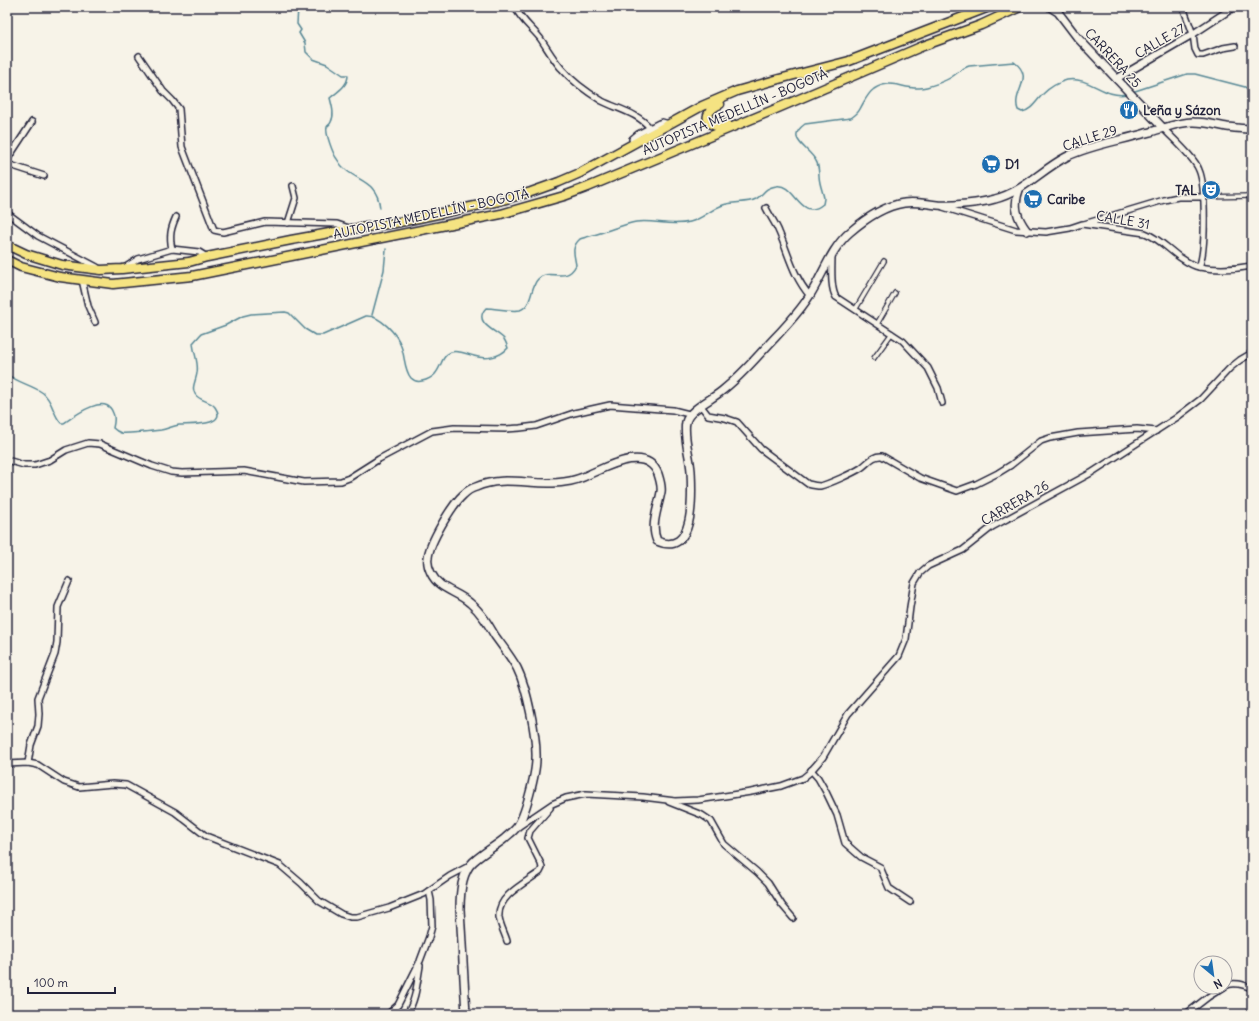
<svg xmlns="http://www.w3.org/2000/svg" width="1259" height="1021" font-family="Delius,sans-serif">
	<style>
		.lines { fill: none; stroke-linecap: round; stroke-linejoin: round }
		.stream { stroke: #578795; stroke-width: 1.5 }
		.pedestrian-casing { stroke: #22223b; stroke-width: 6 }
		.minor-casing { stroke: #22223b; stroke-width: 8 }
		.tertiary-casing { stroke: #22223b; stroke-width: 9 }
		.secondary-casing { stroke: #22223b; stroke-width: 10 }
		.trunk-casing { stroke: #22223b; stroke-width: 11 }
		.pedestrian { stroke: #f7f3e8; stroke-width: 3.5 }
		.minor { stroke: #f7f3e8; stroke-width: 5 }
		.tertiary { stroke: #f7f3e8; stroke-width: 6 }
		.secondary { stroke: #f7f3e8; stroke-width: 7 }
		.trunk { stroke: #f5e382; stroke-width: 8 }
		.labels { text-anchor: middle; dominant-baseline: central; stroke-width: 3; stroke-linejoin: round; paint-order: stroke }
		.street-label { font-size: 13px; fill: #22223b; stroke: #f7f3e8 }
		.poi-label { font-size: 13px; font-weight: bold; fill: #22223b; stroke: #f7f3e8; text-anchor: start }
	</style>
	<rect width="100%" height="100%" fill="#f7f3e8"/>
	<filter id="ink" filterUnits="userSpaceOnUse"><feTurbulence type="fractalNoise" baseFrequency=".025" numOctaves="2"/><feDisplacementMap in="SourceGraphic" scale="8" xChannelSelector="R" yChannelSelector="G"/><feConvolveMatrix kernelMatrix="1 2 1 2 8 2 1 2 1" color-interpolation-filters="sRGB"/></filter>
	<g filter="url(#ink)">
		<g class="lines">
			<g class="stream">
				<path d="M298,7L297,24L301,30L299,33L305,43L306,52L313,59L327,64L343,75H348C348,86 337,92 330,98C332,106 335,115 331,122C330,125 328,125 327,127C325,133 333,154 337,159C350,183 377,176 380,208"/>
				<polyline points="1132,92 1187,74 1195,74 1245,87 1252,93"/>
				<polyline points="372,315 384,270 386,249"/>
				<path d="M7,374C18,383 32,385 43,393C53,401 53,415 61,423H64C74,416 106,392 113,413C115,417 114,424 113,428C116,431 118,432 121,433C129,434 152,431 161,430C167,429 172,426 179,425C189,424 229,427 215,407C211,401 199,401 195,394C191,387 196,381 197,373C199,363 194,354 193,343L201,334L226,325L243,316L251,314L285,312L289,313L305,329L315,335H323L366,316C380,315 397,334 401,346C405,356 404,370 411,378C414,381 418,382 422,381C444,376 437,358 451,352C458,350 467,354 474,356C486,360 500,357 508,348C507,345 506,342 504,339C497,331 472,323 486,308C495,308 513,312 520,310C533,305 530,287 538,279C549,267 566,285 576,265C574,254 571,247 580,239C589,236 598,234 606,231C616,228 626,224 636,222C653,219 670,227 690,222C703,219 711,209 723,205C733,201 746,204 756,199C764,194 764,188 776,186C795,182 800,223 823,204C823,204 824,199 824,198C823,193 821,188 820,183C818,176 820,167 816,161C809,147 784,139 805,124L851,118C854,116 858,113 860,109C864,102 867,94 874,89C891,78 902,89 919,88C928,88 946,81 953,76C959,72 962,68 969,66L1014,62C1036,78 1011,92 1018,110L1022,112C1032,110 1036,101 1043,94C1049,88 1059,82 1067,80C1090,76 1104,99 1127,94"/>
			</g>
			<defs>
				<g id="pedestrian">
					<polyline points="1203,197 1252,196"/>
					<polyline points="855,310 884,261"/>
					<polyline points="877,324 895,293"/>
					<polyline points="874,358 892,333"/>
				</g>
				<g id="minor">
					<path d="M515,7C521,20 531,27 540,38C547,48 553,59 561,68C572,81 587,92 602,101C618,109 638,113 650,128"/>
					<polyline points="1183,7 1193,34 1195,49 1198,55 1203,55 1223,48 1235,46"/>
					<polyline points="139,56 163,91 172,100 179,109 182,147 214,230 223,232 265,222 337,224 349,228"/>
					<path d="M1163,128C1173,139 1194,157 1199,170C1206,186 1206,251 1199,267"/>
					<polyline points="633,144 632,139 638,134 659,123 662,122 669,124"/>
					<polyline points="7,160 32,122"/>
					<polyline points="7,164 44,176"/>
					<path d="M943,207L1016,230L1046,232L1070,228L1082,224L1145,233C1158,238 1166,247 1178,256C1184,260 1192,266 1199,267C1216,270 1236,269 1252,266"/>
					<path d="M766,208C770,216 776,224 779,232C789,255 793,276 810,296"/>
					<polyline points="7,213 38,236 97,267"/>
					<polyline points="288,223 296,198 293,186"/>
					<polyline points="1084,224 1164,200 1178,197 1203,197"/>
					<path d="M172,249C169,236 171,228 176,217"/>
					<path d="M832,256C832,267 830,288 836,297L903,341L928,368L938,388L942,403"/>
					<polyline points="124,268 138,259 172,249 199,252 207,257"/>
					<polyline points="82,280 88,306 95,322"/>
					<path d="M701,406L708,415L725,418L737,422L761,449L808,484C812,485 816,486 820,486C829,484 853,473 861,468C868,463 873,455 882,456L920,478L957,491L976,484L998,473L1011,465L1041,441L1050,438L1078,433L1137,429L1156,431"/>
					<polyline points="7,460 24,465 35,465 50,460 66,450 88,443 100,444 152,466 171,472 182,473 244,471 304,482 341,481 349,478 379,459 432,431 454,428 506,429 520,428 536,426 574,413 610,405 673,410 689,414"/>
					<polyline points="28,763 31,745 38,726 39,714 38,698 55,654 57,642 58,607 69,581"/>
					<polyline points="7,764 28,763 38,765 64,782 79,787 113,784 126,785 175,812 206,836 280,865 301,883 319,901 341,914 350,917 357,917 389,908 424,894 450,876 469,866"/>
					<polyline points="811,770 818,778 826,792 837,815 845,843 861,857 880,867 889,888 910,902"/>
					<polyline points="669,802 702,815 711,821 724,844 757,872 768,883 782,905 793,918"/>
					<polyline points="518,827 552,804 566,798 586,794 643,797 675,801 698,800 751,792 781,786 803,778 809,773 823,757 848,714 899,656 906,639 910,607 914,583 920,573 928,566 963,550 992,527 1091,473 1176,418 1201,399 1230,368 1240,360 1252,353"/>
					<path d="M507,941C505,934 500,925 499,917C497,896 525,883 540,872L542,868L541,864L528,838L530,831L550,808"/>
					<path d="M1225,986C1233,981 1244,985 1252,988"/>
					<polyline points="388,1014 398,1005 420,961 429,937 432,926 431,900 429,891"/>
					<path d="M407,1014C416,1000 417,983 420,966"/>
					<polyline points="1186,1014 1208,997 1224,987"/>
				</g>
				<polyline id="tertiary" points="1116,79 1193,34 1234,7"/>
				<g id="secondary">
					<polyline points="1050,7 1058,12 1077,37 1163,128"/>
					<path d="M1019,190C1013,206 1017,218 1027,231"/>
					<path d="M466,1014L460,909C460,894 461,873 473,862C483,853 494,847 504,839C508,835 513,832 516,828C525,818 536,773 536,759C537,737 527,688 517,668C511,657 503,647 495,636C488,624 481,612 470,603C457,591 439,590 431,573C429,569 427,563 428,558C429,543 452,505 463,495C467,491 472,488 476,487C504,474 535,487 564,482C573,481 582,478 590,474C608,466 647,445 658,474C660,480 662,486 661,492C658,509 650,525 657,541C696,558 692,493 691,471C690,456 683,436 686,422C689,409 713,399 723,390C741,376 755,359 770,343C784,328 799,313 810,295C823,275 831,248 850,232C865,219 884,206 904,203C915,201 926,204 937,205C951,206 982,203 995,199C1023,192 1041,170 1066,157C1090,145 1119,141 1146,133C1160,130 1180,121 1194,122C1205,122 1216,125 1227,127C1235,128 1244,129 1252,129"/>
				</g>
				<g id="trunk">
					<path d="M720,104C699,113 707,132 727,124"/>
					<polyline points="7,245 26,254 62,265 101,270 122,269 189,262 207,257 291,240 352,229 395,223 499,201 531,192 559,182 580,173 702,106 737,91 779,79 849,61 989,7"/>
					<polyline points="7,260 21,267 60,277 113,284 192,276 501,214 564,196 588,187 771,111 923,46 981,25 1020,7"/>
				</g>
			</defs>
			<use href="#pedestrian" class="pedestrian-casing"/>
			<use href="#minor" class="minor-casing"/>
			<use href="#tertiary" class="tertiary-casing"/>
			<use href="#secondary" class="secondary-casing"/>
			<use href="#trunk" class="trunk-casing"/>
			<use href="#pedestrian" class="pedestrian"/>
			<use href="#minor" class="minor"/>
			<use href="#tertiary" class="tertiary"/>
			<use href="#secondary" class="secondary"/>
			<use href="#trunk" class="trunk"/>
		</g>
	</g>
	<defs>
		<symbol id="restaurant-disc" viewBox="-11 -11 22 22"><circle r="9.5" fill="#1f6fb2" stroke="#f7f3e8"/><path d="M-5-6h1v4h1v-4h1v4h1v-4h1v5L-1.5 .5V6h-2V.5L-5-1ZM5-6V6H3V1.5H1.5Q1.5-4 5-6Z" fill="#fff"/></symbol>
		<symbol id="supermarket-disc" viewBox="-11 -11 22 22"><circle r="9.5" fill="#1f6fb2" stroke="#f7f3e8"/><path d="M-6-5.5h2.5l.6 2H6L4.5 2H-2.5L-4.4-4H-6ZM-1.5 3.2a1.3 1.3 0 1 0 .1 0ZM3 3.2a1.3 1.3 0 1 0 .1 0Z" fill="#fff"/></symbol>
		<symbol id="theatre-disc" viewBox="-11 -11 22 22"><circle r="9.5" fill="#1f6fb2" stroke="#f7f3e8"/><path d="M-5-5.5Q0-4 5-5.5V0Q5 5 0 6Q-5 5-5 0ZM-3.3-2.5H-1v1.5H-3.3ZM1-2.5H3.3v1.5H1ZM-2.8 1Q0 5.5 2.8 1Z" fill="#fff"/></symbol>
	</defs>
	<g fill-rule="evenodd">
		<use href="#restaurant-disc" x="1118" y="99" width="22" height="22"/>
		<use href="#supermarket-disc" x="980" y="153" width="22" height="22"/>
		<use href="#theatre-disc" x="1200" y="179" width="22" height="22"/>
		<use href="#supermarket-disc" x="1022" y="188" width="22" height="22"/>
	</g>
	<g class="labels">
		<g class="street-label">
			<text transform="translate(1160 41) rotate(-30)">CALLE 27</text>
			<text transform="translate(1113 58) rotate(47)">CARRERA 25</text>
			<text transform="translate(735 112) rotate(-23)">AUTOPISTA MEDELLÍN - BOGOTÁ</text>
			<text transform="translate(1090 138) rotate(-18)">CALLE 29</text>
			<text transform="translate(431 214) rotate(-12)">AUTOPISTA MEDELLÍN - BOGOTÁ</text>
			<text transform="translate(1123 220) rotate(10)">CALLE 31</text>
			<text transform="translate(1015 503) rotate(-30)">CARRERA 26</text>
		</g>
		<g class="poi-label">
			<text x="1143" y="110">Leña y Sázon</text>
			<text x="1005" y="164">D1</text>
			<text x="1197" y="190" text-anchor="end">TAL</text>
			<text x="1047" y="199">Caribe</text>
		</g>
	</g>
	<rect width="1259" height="1021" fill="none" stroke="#f7f3e8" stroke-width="24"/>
	<rect x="12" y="12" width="1235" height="997" fill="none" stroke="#22223b" stroke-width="1.5" filter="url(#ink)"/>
	<g transform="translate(1213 975) rotate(151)"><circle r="19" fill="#f7f3e8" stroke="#a29fa3"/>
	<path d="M0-3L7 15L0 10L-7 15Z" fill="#1f6fb2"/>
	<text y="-6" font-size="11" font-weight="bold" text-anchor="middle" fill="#22223b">N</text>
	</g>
	<path d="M28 987v6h87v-6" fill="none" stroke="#22223b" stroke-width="2"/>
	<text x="34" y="987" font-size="12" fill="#22223b" stroke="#f7f3e8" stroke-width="3" paint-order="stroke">100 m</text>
</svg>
